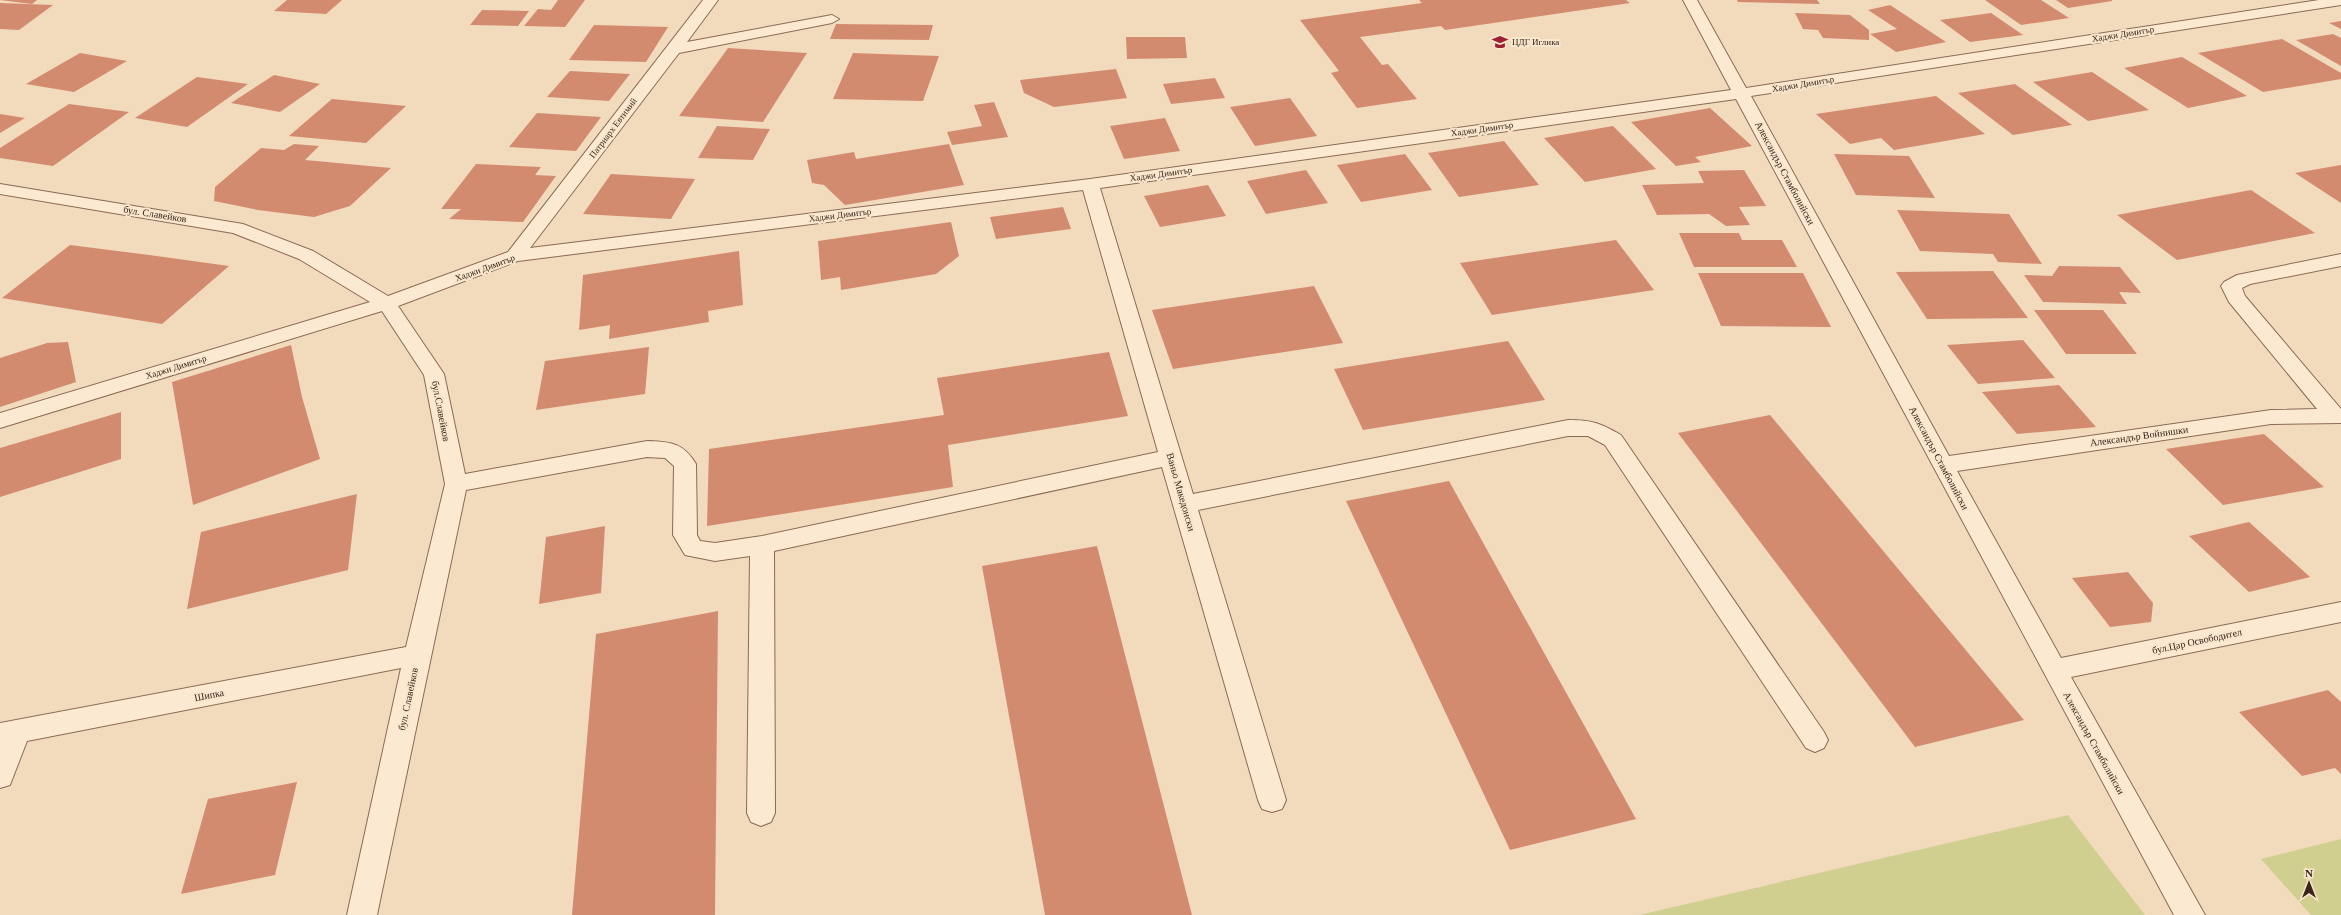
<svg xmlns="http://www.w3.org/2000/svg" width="2341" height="915" font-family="'Times New Roman',serif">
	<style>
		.green { fill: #d0cf90 }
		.building { fill: #d38b6f }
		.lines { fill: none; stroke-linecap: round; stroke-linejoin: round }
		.minor-casing { stroke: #8b6a55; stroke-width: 2 }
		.minor { fill: #fce9d1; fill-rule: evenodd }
		.labels { text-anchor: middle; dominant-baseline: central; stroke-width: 4; stroke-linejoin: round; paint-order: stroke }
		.far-street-label { font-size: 9px; fill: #39251b; stroke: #f8e6cd }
		.far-poi-label { font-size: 9px; fill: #39251b; stroke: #f8e6cd; text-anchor: start }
		.street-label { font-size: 10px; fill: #39251b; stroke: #f8e6cd }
	</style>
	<rect width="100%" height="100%" fill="#f2dabd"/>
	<g class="green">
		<polygon points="2068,815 2145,915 1639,915"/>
		<polygon points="2341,839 2341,915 2311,915 2261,859"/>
	</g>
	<g class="building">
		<polygon points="0,0 37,0 32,4"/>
		<polygon points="287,0 342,0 326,14 274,11"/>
		<polygon points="558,0 585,0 565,27 524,26 538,9 551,10"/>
		<polygon points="1419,0 1626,0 1630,3 1445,30 1441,26 1360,37 1382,65 1388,64 1417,99 1357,108 1331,73 1339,71 1300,20 1422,3"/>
		<polygon points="1737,0 1817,0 1820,4 1738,2"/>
		<polygon points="1985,0 2041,0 2069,18 2021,25"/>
		<polygon points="2056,0 2112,0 2112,1 2068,8"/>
		<polygon points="0,3 53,5 19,30 0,29"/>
		<polygon points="1890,5 1946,42 1896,52 1870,34 1897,29 1868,10"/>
		<polygon points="482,10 529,11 518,26 470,25"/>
		<polygon points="1795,13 1850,15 1869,30 1869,40 1823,38 1818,30 1803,29"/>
		<polygon points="1991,13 2023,35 1970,42 1940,20"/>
		<polygon points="2341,21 2341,29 2329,23"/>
		<polygon points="836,24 933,25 929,40 830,39"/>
		<polygon points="594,25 668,27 646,62 569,60"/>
		<polygon points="2333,34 2341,38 2341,66 2296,40"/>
		<polygon points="1126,37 1185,37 1187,58 1127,59"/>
		<polygon points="2282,39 2341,73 2341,79 2263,92 2198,53"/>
		<polygon points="728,48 807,53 763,122 679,116"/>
		<polygon points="80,53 127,61 74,92 26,84"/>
		<polygon points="853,53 939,56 923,101 833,99"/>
		<polygon points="2182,57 2247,96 2188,108 2124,68"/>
		<polygon points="1116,69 1127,98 1054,107 1024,93 1020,80"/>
		<polygon points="570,71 630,74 609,101 547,97"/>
		<polygon points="2092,72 2149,110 2088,121 2033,82"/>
		<polygon points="274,75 320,84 280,112 231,103"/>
		<polygon points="197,77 248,84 187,127 135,118"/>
		<polygon points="1215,78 1225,98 1171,104 1163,84"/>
		<polygon points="2015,84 2072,125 2013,135 1958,93"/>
		<polygon points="1936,96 1985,134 1894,150 1881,138 1850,144 1816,114"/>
		<polygon points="1290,98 1317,136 1255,146 1230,107"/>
		<polygon points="332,99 406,106 366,143 289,136"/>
		<polygon points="994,102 1008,137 952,145 947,132 982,126 974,105"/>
		<polygon points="69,104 129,112 53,166 0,158 0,148"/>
		<polygon points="1710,108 1752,146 1695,157 1701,162 1676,166 1631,122"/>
		<polygon points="537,113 601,117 576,151 509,147"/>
		<polygon points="0,114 25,118 0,133"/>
		<polygon points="1165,118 1180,151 1124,159 1110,126"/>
		<polygon points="717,126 770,129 753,160 698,158"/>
		<polygon points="1613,126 1656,169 1585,182 1544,138"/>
		<polygon points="1504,141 1539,185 1459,197 1428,153"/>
		<polygon points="294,144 319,146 305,160 391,168 350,206 314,217 258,210 214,201 215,187 261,148 284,150"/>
		<polygon points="949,144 964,185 845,205 824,185 812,183 807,160 854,152 856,159"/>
		<polygon points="1405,154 1432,190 1361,202 1337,165"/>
		<polygon points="1834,154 1909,156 1935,198 1856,195"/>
		<polygon points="476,164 541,167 535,175 556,176 523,222 449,219 461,209 441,209"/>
		<polygon points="2341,165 2341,203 2295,173"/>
		<polygon points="1306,170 1328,203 1266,214 1247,181"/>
		<polygon points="1744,170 1766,206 1739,207 1750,225 1726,226 1709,214 1657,215 1642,185 1704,183 1698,171"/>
		<polygon points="611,174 695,179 671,219 583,214"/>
		<polygon points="1208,185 1226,216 1160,227 1144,196"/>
		<polygon points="2251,190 2315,233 2177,260 2117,215"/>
		<polygon points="1063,207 1071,229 996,239 990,217"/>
		<polygon points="1897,210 2009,214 2042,264 1998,262 1993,254 1920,251"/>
		<polygon points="951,222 959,256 936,274 841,290 840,277 821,280 818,241"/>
		<polygon points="1679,233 1739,233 1742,240 1782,240 1797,267 1694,267"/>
		<polygon points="1616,240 1654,290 1492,315 1460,263"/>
		<polygon points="70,245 149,255 229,266 162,324 2,298"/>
		<polygon points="739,251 743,305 708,311 709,322 609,339 610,325 579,330 583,275"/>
		<polygon points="2059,266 2120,267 2141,293 2119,292 2127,304 2043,302 2024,275 2052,276"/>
		<polygon points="1993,271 2028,318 1927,319 1896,272"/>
		<polygon points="1698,273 1803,273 1831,327 1721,326"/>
		<polygon points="1314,286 1343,343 1173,369 1152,310"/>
		<polygon points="2034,310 2103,310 2137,354 2066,354"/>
		<polygon points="2023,340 2055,378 1978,384 1947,345"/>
		<polygon points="1508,341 1545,400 1363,430 1334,369"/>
		<polygon points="68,342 76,382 0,407 0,358 47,343"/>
		<polygon points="291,345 302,397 320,459 193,505 172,382"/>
		<polygon points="649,347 645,394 536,410 545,361"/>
		<polygon points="1109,352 1128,416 948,445 953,487 707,526 709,449 944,415 937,378"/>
		<polygon points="2059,385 2096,427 2017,434 1982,392"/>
		<polygon points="121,412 121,459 0,497 0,448"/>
		<polygon points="1770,415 2024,720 1915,747 1678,433"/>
		<polygon points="2264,434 2324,487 2223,505 2166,449"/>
		<polygon points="1449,481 1636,819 1510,850 1346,501"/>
		<polygon points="357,494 348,570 187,609 201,532"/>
		<polygon points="2249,522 2310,577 2249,592 2189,536"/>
		<polygon points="605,526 601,593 539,604 546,537"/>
		<polygon points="1097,546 1192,915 1045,915 982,566"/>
		<polygon points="2128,572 2153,603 2151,622 2110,627 2072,578"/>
		<polygon points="718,611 715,915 572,915 596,634"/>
		<polygon points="2328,690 2341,702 2341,774 2335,768 2302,776 2239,712"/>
		<polygon points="297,782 275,875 181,894 208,799"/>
	</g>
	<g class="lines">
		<defs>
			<path id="minor" d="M703,0H718L687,42L832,15L839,19L832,23L679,53L530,248L1090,179L1731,90L1683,0H1697L1746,88L2319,0H2341V5L1751,96L1949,456L2271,410L2317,409L2229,302L2221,286L2224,282L2237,275L2341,254V266L2250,284L2242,288L2245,296L2341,409V423L2271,424L1957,471L2061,658L2341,602V622L2071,677L2205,915H2174L1736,99L1100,188L1193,494L1568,420C1592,420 1600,423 1621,435L1824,732L1828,740L1824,748L1815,752L1806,748L1605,445L1588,436H1568L1198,510L1286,800L1282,809L1272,812L1262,809L1258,800L1162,467L774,551L775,813L771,822L761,826L751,822L747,813L750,556L715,561L685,555L673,535L674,466L665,458L647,457L466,490L377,915H347L401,668L27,741L10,785L0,788V723L406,647L445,484L424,375L382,311L0,428V413L370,302L299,259L233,233L0,194V184L243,224L313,251L388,296L508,252ZM1083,190L1158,452L762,536L715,543L700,541L697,535L696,464C683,442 670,442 647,441L465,474L444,374L398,306L518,261Z"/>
		</defs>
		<use href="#minor" class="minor-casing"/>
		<use href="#minor" class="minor"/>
	</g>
	<defs>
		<symbol id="school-bare" viewBox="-9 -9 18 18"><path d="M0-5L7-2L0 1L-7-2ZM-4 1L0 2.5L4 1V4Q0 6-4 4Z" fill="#9f1f32" stroke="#f8e6cd" stroke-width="2.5" paint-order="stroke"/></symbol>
	</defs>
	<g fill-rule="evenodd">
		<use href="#school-bare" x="1489" y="31" width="22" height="22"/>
	</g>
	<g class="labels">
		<g class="far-street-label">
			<text transform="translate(2123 34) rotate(-9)">Хаджи Димитър</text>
			<text transform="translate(1803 84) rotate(-9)">Хаджи Димитър</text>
			<text transform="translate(613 128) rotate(-53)">Патриарх Евтимий</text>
			<text transform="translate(1482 129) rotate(-8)">Хаджи Димитър</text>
			<text transform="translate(1161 174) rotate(-8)">Хаджи Димитър</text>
			<text transform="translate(840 215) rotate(-7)">Хаджи Димитър</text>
			<text transform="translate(485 268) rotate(-20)">Хаджи Димитър</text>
			<text transform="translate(176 367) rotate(-17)">Хаджи Димитър</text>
		</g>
		<g class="far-poi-label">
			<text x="1512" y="42">ЦДГ Иглика</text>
		</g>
		<g class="street-label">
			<text transform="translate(1785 173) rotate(62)">Александър Стамболийски</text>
			<text transform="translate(155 214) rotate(9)">бул. Славейков</text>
			<text transform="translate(441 411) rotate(79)">бул.Славейков</text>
			<text transform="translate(2139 436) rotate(-8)">Александър Войнишки</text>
			<text transform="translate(1939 458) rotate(62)">Александър Стамболийски</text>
			<text transform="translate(1181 492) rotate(74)">Ваньо Македонски</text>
			<text transform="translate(2197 641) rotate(-12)">бул.Цар Освободител</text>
			<text transform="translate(209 695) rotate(-11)">Шипка</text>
			<text transform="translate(408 699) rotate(-78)">бул. Славейков</text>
			<text transform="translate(2094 743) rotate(61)">Александър Стамболийски</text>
		</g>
	</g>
	<g transform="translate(2309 883)" stroke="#f8e6cd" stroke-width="3" paint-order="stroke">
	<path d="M0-3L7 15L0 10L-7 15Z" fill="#39251b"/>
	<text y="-6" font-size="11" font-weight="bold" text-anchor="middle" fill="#39251b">N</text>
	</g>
</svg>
